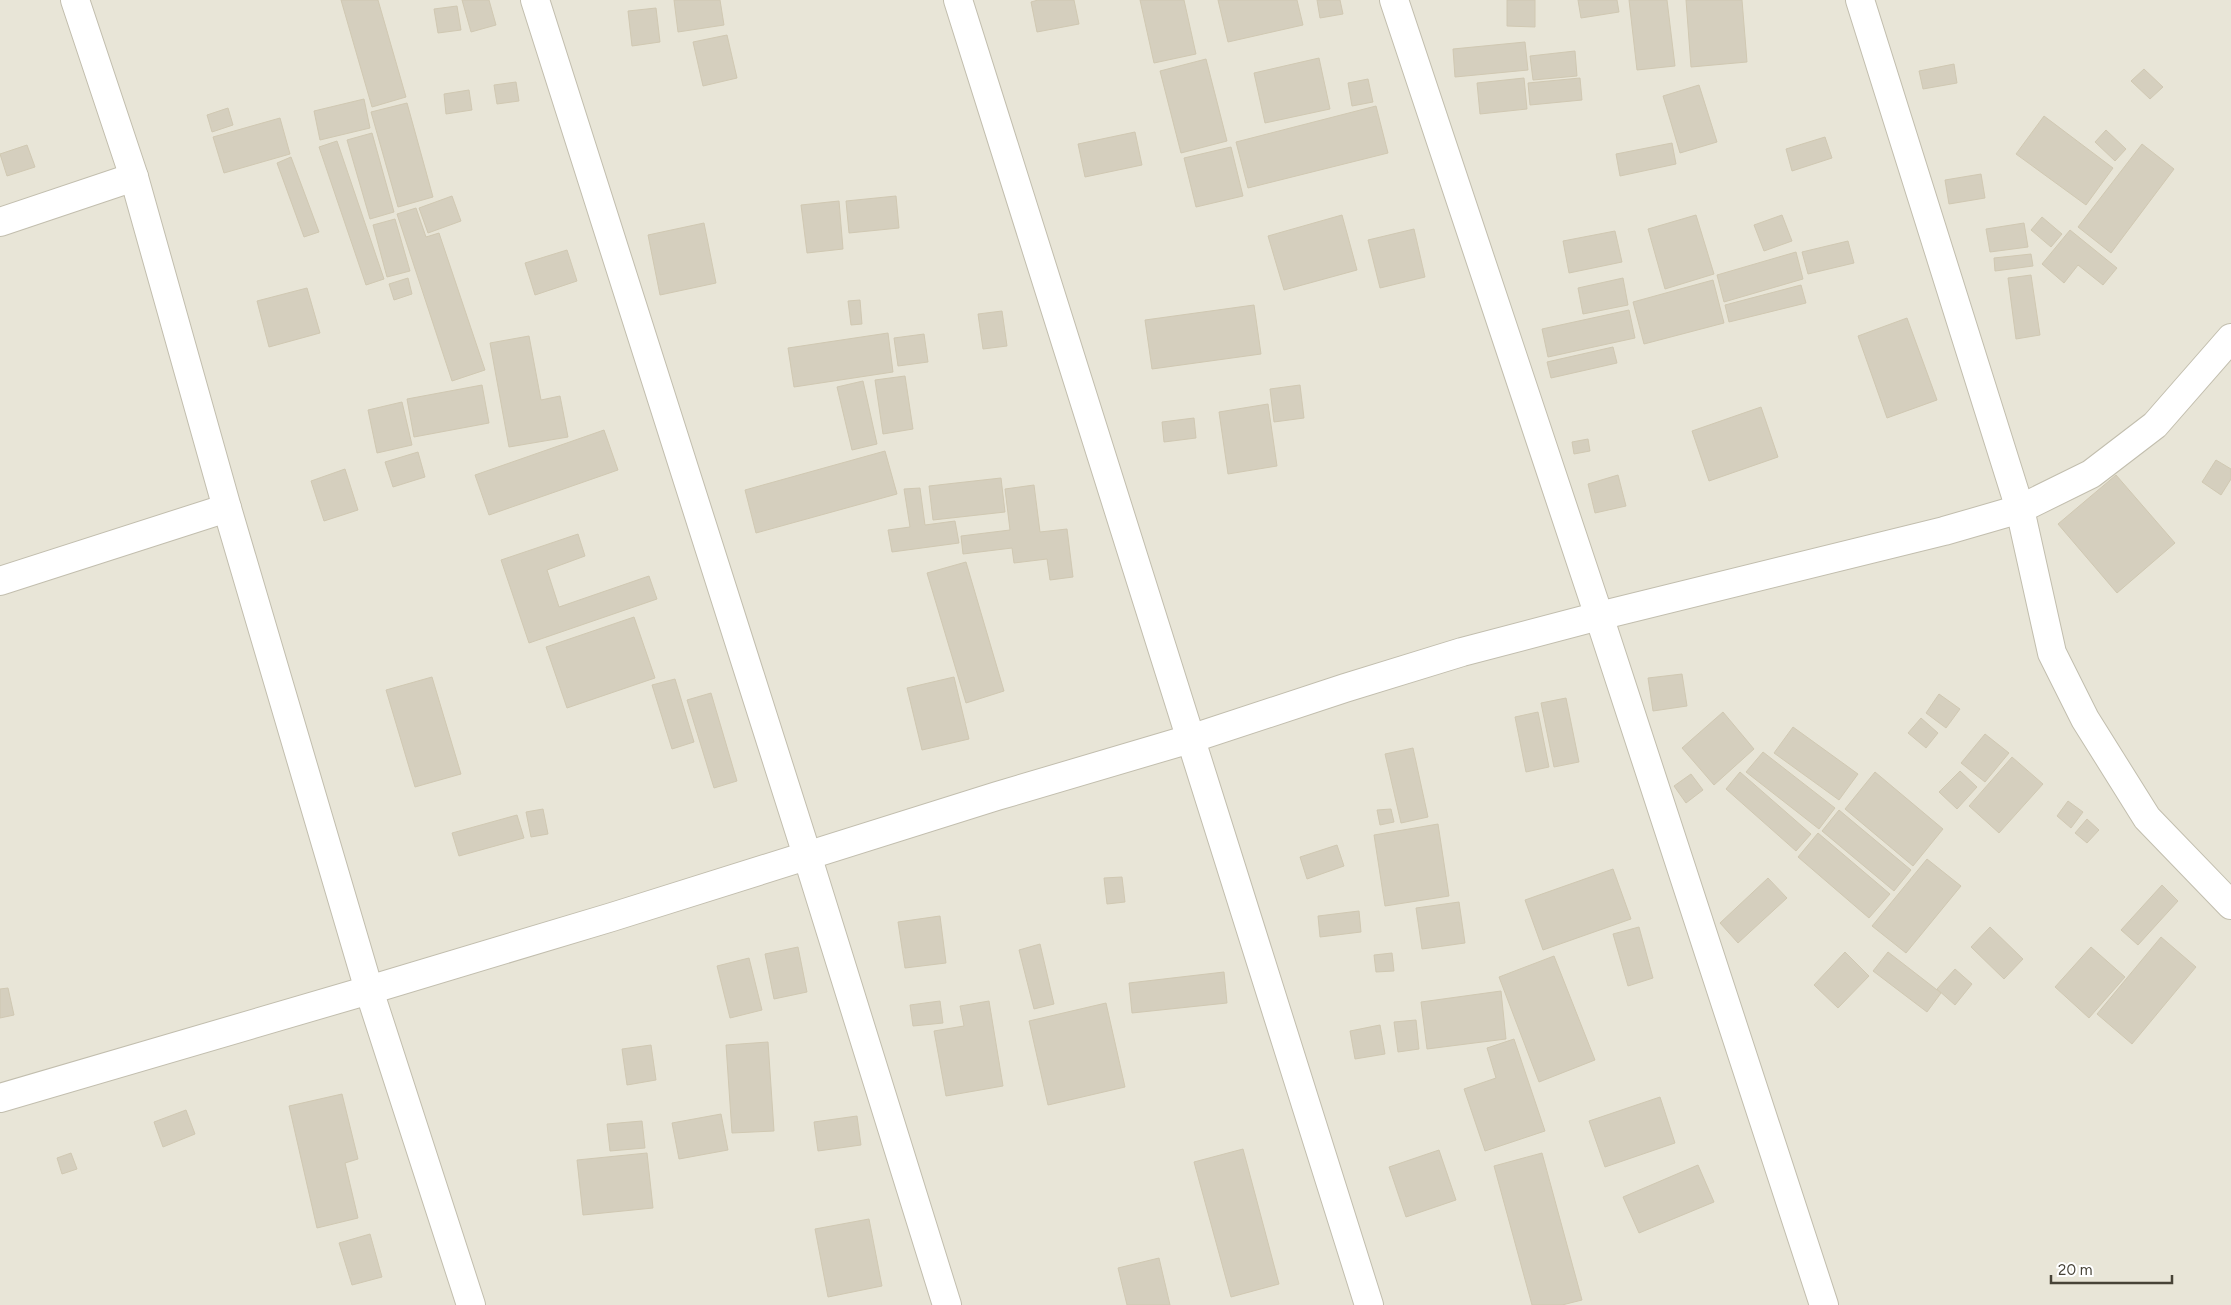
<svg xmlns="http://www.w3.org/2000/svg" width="2231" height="1305" font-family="Figtree,sans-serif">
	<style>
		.residential { fill: #e8e5d7 }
		.building { fill: #d5cfbe; stroke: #d0c8b2 }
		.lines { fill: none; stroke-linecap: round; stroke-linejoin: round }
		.minor-casing { stroke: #c2beae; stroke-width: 30 }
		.minor { stroke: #fff; stroke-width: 28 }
	</style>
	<rect width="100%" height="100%" fill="#f4f2e9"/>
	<rect class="residential" x="0" y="0" width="2231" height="1305"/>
	<g class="building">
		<polygon points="341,0 378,0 406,97 372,107"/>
		<polygon points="462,0 489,0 496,25 471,32"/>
		<polygon points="674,0 720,0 724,25 678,32"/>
		<polygon points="1038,0 1074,0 1079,24 1037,32 1031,2"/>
		<polygon points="1140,0 1184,0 1196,54 1154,63"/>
		<polygon points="1218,0 1297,0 1303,25 1228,42"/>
		<polygon points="1317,0 1340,0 1343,14 1320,18"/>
		<polygon points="1507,0 1535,0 1535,27 1507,26"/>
		<polygon points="1578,0 1617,0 1619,12 1581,18"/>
		<polygon points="1629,0 1667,0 1675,66 1637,70"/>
		<polygon points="1686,0 1742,0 1747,62 1691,67"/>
		<polygon points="457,6 461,30 438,33 434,9"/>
		<polygon points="656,8 660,42 632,46 628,11"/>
		<polygon points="727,35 737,78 703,86 693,42"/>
		<polygon points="1525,42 1528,70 1455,77 1453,49"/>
		<polygon points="1575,51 1577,76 1533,80 1530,56"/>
		<polygon points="1319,58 1330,109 1265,123 1254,73"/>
		<polygon points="1206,59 1227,141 1181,153 1160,71"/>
		<polygon points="1954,64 1957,83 1923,89 1919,71"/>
		<polygon points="2144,69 2163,87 2150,99 2131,81"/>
		<polygon points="1524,78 1527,109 1480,114 1477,83"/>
		<polygon points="1580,78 1582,100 1530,105 1528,83"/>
		<polygon points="1368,79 1373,102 1352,106 1348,83"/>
		<polygon points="516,82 519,101 497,104 494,85"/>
		<polygon points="1699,85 1717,142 1680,153 1663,96"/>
		<polygon points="469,90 472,110 446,114 444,94"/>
		<polygon points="364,99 370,128 320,140 314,111"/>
		<polygon points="407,103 433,197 398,207 371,112"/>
		<polygon points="1376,106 1388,153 1248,188 1236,142"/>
		<polygon points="228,108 233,125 212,132 207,115"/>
		<polygon points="2044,116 2113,168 2086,205 2016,154"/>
		<polygon points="280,118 290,154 224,173 213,137"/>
		<polygon points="2106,130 2126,149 2115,161 2095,142"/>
		<polygon points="1135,132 1142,165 1085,177 1078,144"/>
		<polygon points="372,133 394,212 370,219 347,140"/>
		<polygon points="1825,137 1832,158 1792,171 1786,149"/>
		<polygon points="337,141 384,279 366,285 319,147"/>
		<polygon points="1672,143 1676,164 1620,176 1616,154"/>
		<polygon points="2142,144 2174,169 2111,253 2078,227"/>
		<polygon points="27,145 35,167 7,176 0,154"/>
		<polygon points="1231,147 1243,196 1196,207 1184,158"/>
		<polygon points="291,157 319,232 304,237 277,163"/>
		<polygon points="1981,174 1985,198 1949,204 1945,180"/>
		<polygon points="452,196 461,221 428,233 419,208"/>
		<polygon points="896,196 899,228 849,233 846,201"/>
		<polygon points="839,201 843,249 807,253 801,205"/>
		<polygon points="416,208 426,237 439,233 485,370 452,381 397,214"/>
		<polygon points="1342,215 1357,270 1284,290 1268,236"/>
		<polygon points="1696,215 1714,274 1665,289 1648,229"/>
		<polygon points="1782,215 1792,241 1764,251 1754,225"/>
		<polygon points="2042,217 2062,234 2051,247 2031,230"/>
		<polygon points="395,219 410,271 387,277 373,225"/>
		<polygon points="704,223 716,283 660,295 648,235"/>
		<polygon points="2024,223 2028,247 1990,252 1986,229"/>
		<polygon points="1414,229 1425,277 1380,288 1368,240"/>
		<polygon points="2070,230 2117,268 2103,285 2078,265 2064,283 2042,264"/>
		<polygon points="1615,231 1622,262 1569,273 1563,241"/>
		<polygon points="1848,241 1854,263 1808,274 1802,252"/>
		<polygon points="567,250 577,281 535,295 525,263"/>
		<polygon points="1796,252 1803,279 1724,302 1717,275"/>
		<polygon points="2031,254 2033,266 1995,271 1994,258"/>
		<polygon points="2031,275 2040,335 2016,339 2008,278"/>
		<polygon points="408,278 412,294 394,300 389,284"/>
		<polygon points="1623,278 1628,305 1583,314 1578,288"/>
		<polygon points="1713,280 1724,323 1644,344 1633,302"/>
		<polygon points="1801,285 1806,303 1729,322 1725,305"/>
		<polygon points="307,288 320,333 269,347 257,301"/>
		<polygon points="860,300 862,324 851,325 848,301"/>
		<polygon points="1254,305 1261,354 1152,369 1145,320"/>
		<polygon points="1629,310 1635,338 1548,357 1542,329"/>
		<polygon points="1002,311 1007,346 983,349 978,314"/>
		<polygon points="1907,318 1937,400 1887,418 1858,336"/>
		<polygon points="888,333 893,372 794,387 788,348"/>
		<polygon points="924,334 928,362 898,366 894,338"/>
		<polygon points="529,336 541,400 560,396 568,437 509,447 490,343"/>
		<polygon points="1613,347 1617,363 1551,378 1547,362"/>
		<polygon points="905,376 913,429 883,434 875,380"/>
		<polygon points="863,381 877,444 852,450 837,387"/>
		<polygon points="482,385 489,423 414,437 407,399"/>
		<polygon points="1300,385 1304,418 1274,422 1270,389"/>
		<polygon points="402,402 412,445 377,453 368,410"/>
		<polygon points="1268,404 1277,466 1228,474 1219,412"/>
		<polygon points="1761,407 1778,457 1709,481 1692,431"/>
		<polygon points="1194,418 1196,438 1164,442 1162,422"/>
		<polygon points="604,430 618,470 489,515 475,475"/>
		<polygon points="1588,439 1590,451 1574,454 1572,442"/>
		<polygon points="885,451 897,494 756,533 745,490"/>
		<polygon points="418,452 425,477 393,487 385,462"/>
		<polygon points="2216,460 2231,469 2231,479 2221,495 2202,482"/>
		<polygon points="345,469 358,510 324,521 311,481"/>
		<polygon points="1618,475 1626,506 1595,513 1588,484"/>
		<polygon points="2116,475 2175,543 2117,593 2058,524"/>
		<polygon points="1001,478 1005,512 933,520 929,486"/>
		<polygon points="1034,485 1040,532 1067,529 1073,577 1050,580 1047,559 1014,563 1012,548 963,554 961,536 1010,530 1005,489"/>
		<polygon points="920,488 925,525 955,521 959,543 892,552 888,530 910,527 904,489"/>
		<polygon points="578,534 585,556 547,570 559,607 649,576 657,599 529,643 501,560"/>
		<polygon points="966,562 1004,691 966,703 927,573"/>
		<polygon points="634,617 655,678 567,708 546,647"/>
		<polygon points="1682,674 1687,706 1653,711 1648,678"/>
		<polygon points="432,677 461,774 415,787 386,690"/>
		<polygon points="954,677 969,739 922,750 907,688"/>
		<polygon points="675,679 694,742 672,749 652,685"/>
		<polygon points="711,693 737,781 714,788 687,700"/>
		<polygon points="1939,694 1960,709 1946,728 1926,713"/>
		<polygon points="1566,698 1579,762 1554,767 1541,703"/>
		<polygon points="1538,712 1549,767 1526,772 1515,717"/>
		<polygon points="1723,712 1754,749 1714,785 1682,748"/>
		<polygon points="1921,718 1938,733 1926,748 1908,733"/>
		<polygon points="1793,727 1858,774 1839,800 1774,753"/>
		<polygon points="1985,734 2009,753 1985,782 1961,763"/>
		<polygon points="1413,748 1428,817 1401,823 1385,754"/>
		<polygon points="1763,752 1835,808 1819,829 1746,772"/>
		<polygon points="2012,757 2043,784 1999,833 1969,806"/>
		<polygon points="1960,771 1977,787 1957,809 1939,792"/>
		<polygon points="1740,772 1811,834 1796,851 1726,789"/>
		<polygon points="1875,772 1943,829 1913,866 1845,809"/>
		<polygon points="1691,774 1703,790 1686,803 1674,786"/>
		<polygon points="2068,801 2083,812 2071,828 2057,816"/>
		<polygon points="543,809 548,834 531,837 526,812"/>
		<polygon points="1391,809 1394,822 1380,825 1377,810"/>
		<polygon points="1839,810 1911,870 1894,891 1822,831"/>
		<polygon points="517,815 524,838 459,856 452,833"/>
		<polygon points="2087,819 2099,830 2087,843 2075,833"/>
		<polygon points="1438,824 1449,896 1385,906 1374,835"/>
		<polygon points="1818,833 1890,894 1869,918 1798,857"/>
		<polygon points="1337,845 1344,866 1307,879 1300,857"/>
		<polygon points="1927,859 1961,886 1906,953 1872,926"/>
		<polygon points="1613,869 1631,919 1543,950 1525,900"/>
		<polygon points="1122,877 1125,902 1107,904 1104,878"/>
		<polygon points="1768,878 1787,898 1738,943 1720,923"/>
		<polygon points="2162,885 2178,901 2138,945 2121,930"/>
		<polygon points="1459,902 1465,943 1422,949 1416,908"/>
		<polygon points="1359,911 1361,932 1320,937 1318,916"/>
		<polygon points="940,916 946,963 905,968 898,922"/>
		<polygon points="1639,927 1653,978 1628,986 1613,934"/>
		<polygon points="1990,927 2023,959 2004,979 1971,947"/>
		<polygon points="2161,937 2196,967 2132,1044 2097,1014"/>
		<polygon points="1040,944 1054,1004 1034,1009 1019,950"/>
		<polygon points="798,947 807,992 774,999 765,954"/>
		<polygon points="2091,947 2125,977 2089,1018 2055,987"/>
		<polygon points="1845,952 1869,976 1838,1008 1814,985"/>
		<polygon points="1888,952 1941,993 1927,1012 1873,971"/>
		<polygon points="1392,953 1394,971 1376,972 1374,955"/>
		<polygon points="1554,956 1595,1060 1539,1082 1499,977"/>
		<polygon points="749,958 762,1010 730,1018 717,966"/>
		<polygon points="1955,969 1972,984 1955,1005 1937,989"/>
		<polygon points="1224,972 1227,1003 1132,1013 1129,983"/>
		<polygon points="8,988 14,1015 0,1018 0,989"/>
		<polygon points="1501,991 1506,1039 1427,1049 1421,1002"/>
		<polygon points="940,1001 943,1023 913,1026 910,1005"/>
		<polygon points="989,1001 1003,1086 946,1096 934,1031 964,1026 960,1006"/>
		<polygon points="1106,1003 1125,1087 1048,1105 1029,1021"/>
		<polygon points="1416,1020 1419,1049 1398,1052 1394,1022"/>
		<polygon points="1380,1025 1385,1054 1355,1059 1350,1031"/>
		<polygon points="1514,1039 1545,1131 1485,1151 1464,1089 1496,1078 1487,1048"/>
		<polygon points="768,1042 774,1131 732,1133 726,1045"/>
		<polygon points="651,1045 656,1080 627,1085 622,1049"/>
		<polygon points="342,1094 358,1159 345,1163 358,1218 317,1228 289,1106"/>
		<polygon points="1660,1097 1675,1143 1605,1167 1589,1121"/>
		<polygon points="186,1110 195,1134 163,1147 154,1122"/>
		<polygon points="721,1114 728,1150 679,1159 672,1123"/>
		<polygon points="857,1116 861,1145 818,1151 814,1122"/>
		<polygon points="642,1121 645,1148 610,1151 607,1124"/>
		<polygon points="1243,1149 1279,1284 1231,1297 1194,1162"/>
		<polygon points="1439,1150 1456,1200 1406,1217 1389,1167"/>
		<polygon points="71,1153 77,1169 62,1174 57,1158"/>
		<polygon points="647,1153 653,1208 583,1215 577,1160"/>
		<polygon points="1542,1153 1582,1300 1562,1305 1532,1305 1494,1166"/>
		<polygon points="1698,1165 1714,1202 1639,1233 1623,1197"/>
		<polygon points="869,1219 882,1286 828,1297 815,1229"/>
		<polygon points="370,1234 382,1277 352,1285 339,1243"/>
		<polygon points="1159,1258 1170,1305 1127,1305 1118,1268"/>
	</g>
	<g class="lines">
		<defs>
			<g id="minor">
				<polyline points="75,0 134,177 227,508 369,990 471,1305"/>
				<polyline points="535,0 807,855 947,1305"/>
				<polyline points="958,0 1369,1305"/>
				<polyline points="1394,0 1599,616 1824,1305"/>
				<polyline points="1860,0 2020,509 2052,653 2085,719 2147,818 2231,905"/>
				<polyline points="0,222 134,177"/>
				<polyline points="0,581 227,508"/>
				<polyline points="0,1098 369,990 612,917 997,796 1190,739 1345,688 1462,652 1599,616 1944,531 2020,509 2091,474 2155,425 2231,338"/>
			</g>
		</defs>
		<use href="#minor" class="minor-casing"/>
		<use href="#minor" class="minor"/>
	</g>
	<path d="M2051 1275v8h121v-8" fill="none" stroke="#474337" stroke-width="2.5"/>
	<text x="2058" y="1275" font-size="15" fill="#474337" stroke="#ffffff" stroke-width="4" paint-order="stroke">20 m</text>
</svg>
